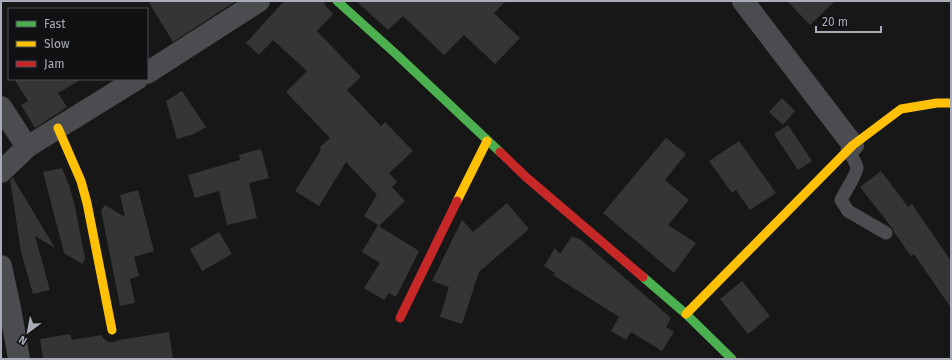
<svg xmlns="http://www.w3.org/2000/svg" width="952" height="360" font-family="'Fira Sans',sans-serif">
	<style>
		.building { fill: #353536 }
		.lines { fill: none; stroke-linecap: round; stroke-linejoin: round }
		.lane { stroke: #4b4c50; stroke-width: 13 }
		.street { stroke: #4b4c50; stroke-width: 22 }
		.fast { stroke: #4caf50; stroke-width: 9 }
		.slow { stroke: #ffc107; stroke-width: 9 }
		.jam { stroke: #c62828; stroke-width: 9 }
	</style>
	<rect width="100%" height="100%" fill="#171717"/>
	<g class="building">
		<polygon points="148,1 236,1 173,42"/>
		<polygon points="284,1 325,1 325,5 333,14 317,31 361,77 347,90 381,126 385,122 413,151 389,173 397,182 392,187 405,201 379,226 419,251 396,297 389,293 384,300 364,288 380,263 362,252 378,225 364,216 377,195 346,162 319,206 295,191 321,150 319,148 330,138 286,92 307,71 273,40 259,55 246,43"/>
		<polygon points="356,1 506,1 494,13 520,38 495,64 464,35 444,55 403,16 388,30"/>
		<polygon points="787,1 835,1 810,25"/>
		<polygon points="14,79 82,79 58,93 67,107 35,128 21,105 28,101"/>
		<polygon points="182,91 206,127 194,134 177,139 166,101"/>
		<polygon points="782,98 795,111 783,125 769,112"/>
		<polygon points="788,125 812,161 798,170 774,134"/>
		<polygon points="666,138 686,154 665,180 689,200 668,225 696,243 674,273 603,213"/>
		<polygon points="739,141 776,193 750,210 736,190 732,193 709,161"/>
		<polygon points="261,149 269,178 249,183 257,218 227,225 219,191 195,198 188,175 240,160 239,155"/>
		<polygon points="62,168 69,185 75,206 85,259 82,264 64,253 43,172"/>
		<polygon points="881,171 908,207 912,204 951,261 951,308 914,254 911,256 894,232 893,229 860,187"/>
		<polygon points="13,178 55,248 35,236 50,290 33,294 21,252 10,180"/>
		<polygon points="138,190 154,251 134,257 139,276 130,279 135,303 120,306 101,210 105,205 125,217 120,195"/>
		<polygon points="507,203 529,229 479,272 462,324 440,317 449,287 432,281 462,220 473,232"/>
		<polygon points="219,232 232,254 202,271 190,249"/>
		<polygon points="572,236 580,239 671,318 666,327 674,332 662,351 631,332 626,340 611,331 619,317 553,275 555,273 544,266 555,248 560,254"/>
		<polygon points="742,281 770,316 748,334 720,299"/>
		<polygon points="169,332 173,359 43,359 40,339 70,334 72,340 101,335 103,338 108,342 114,342 119,340"/>
	</g>
	<g class="lines">
		<path class="lane" d="M847,150C851,155 856,161 857,168C857,174 844,193 841,200L848,211L886,233"/>
		<g class="street">
			<polyline points="743,1 853,145"/>
			<polyline points="147,73 259,1"/>
			<polyline points="1,107 27,147 137,79"/>
			<polyline points="1,172 27,147"/>
			<polyline points="1,266 10,308 19,359"/>
		</g>
		<g class="fast">
			<polyline points="337,1 396,54 500,152"/>
			<polyline points="643,277 686,314 732,359"/>
		</g>
		<g class="slow">
			<polyline points="58,128 81,181 87,203 112,330"/>
			<polyline points="457,201 487,141"/>
			<polyline points="686,314 853,145 901,109 937,103 951,103"/>
		</g>
		<g class="jam">
			<polyline points="500,152 526,177 643,277"/>
			<polyline points="400,318 457,201"/>
		</g>
	</g>
	<rect width="952" height="360" fill="none" stroke="#a8adb8" stroke-width="4"/>
	<rect x="8" y="8" width="140" height="72" fill="#111113" stroke="#4d4f55"/>
	<rect x="16" y="21" width="20" height="6" fill="#4caf50" stroke="#4d4f55"/>
	<text x="44" y="28" font-size="12" fill="#a8adb8">Fast</text>
	<rect x="16" y="41" width="20" height="6" fill="#ffc107" stroke="#4d4f55"/>
	<text x="44" y="48" font-size="12" fill="#a8adb8">Slow</text>
	<rect x="16" y="61" width="20" height="6" fill="#c62828" stroke="#4d4f55"/>
	<text x="44" y="68" font-size="12" fill="#a8adb8">Jam</text>
	<g transform="translate(28 332) rotate(212)" stroke="#111113" stroke-width="3" paint-order="stroke">
	<path d="M0-3L7 15L0 10L-7 15Z" fill="#a8adb8"/>
	<text y="-6" font-size="11" font-weight="bold" text-anchor="middle" fill="#a8adb8">N</text>
	</g>
	<path d="M816 26v6h65v-6" fill="none" stroke="#a8adb8" stroke-width="2"/>
	<text x="822" y="26" font-size="12" fill="#a8adb8" stroke="#111113" stroke-width="3" paint-order="stroke">20 m</text>
</svg>
